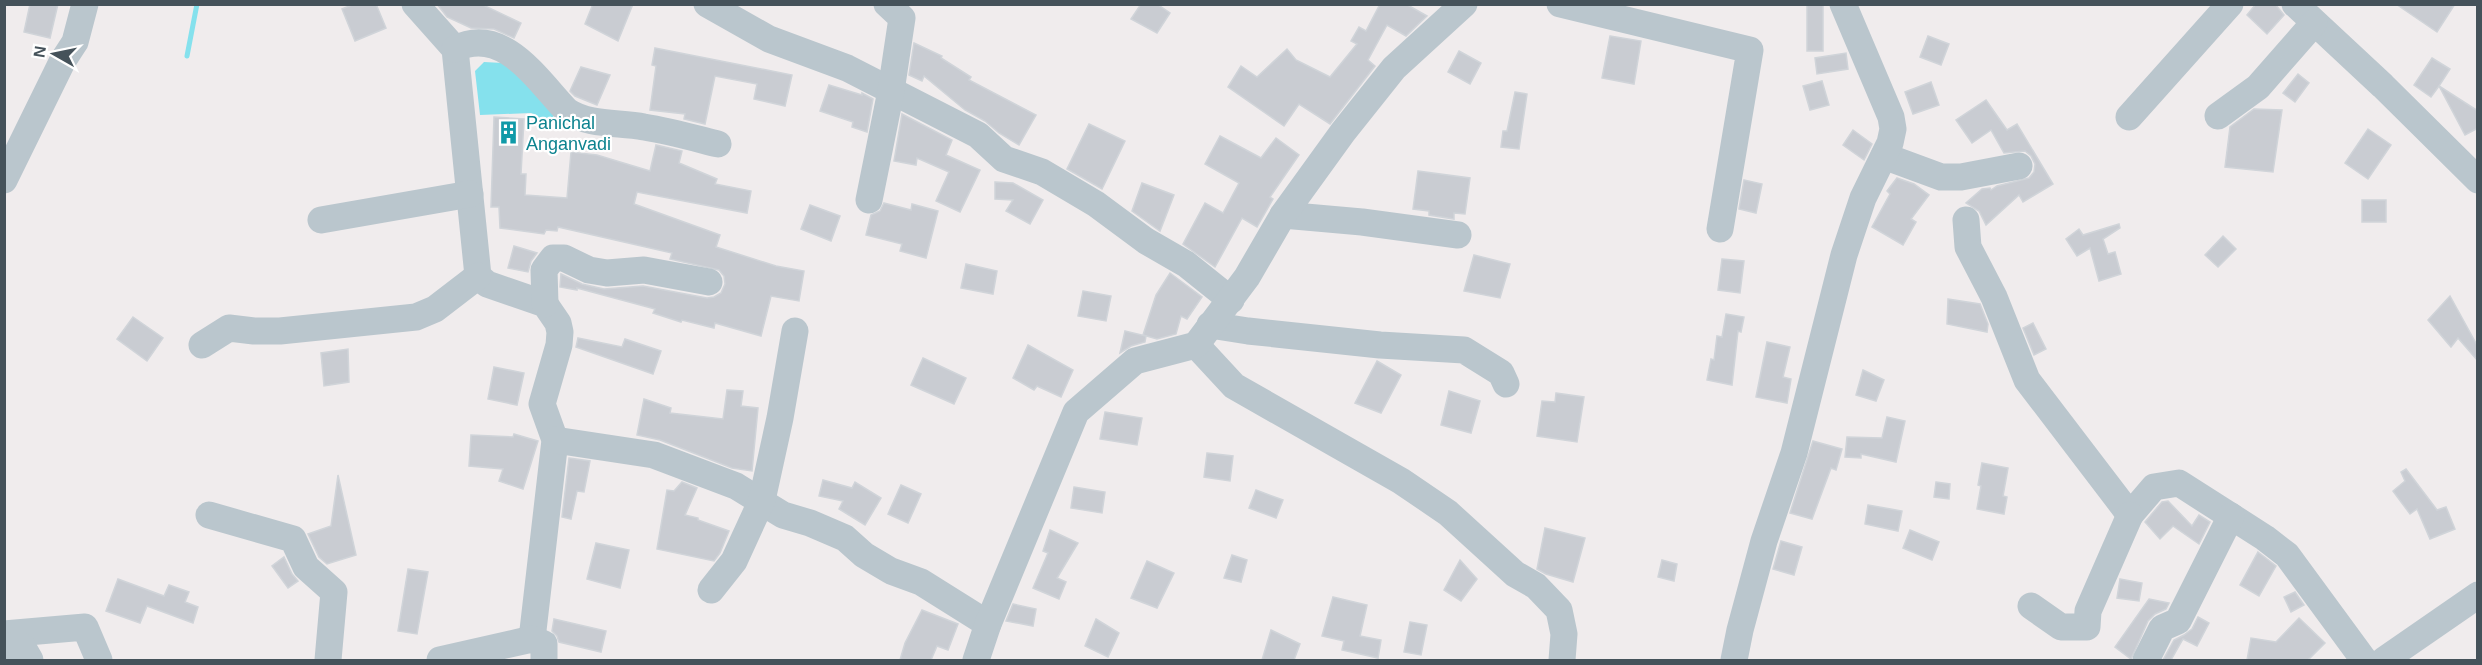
<svg xmlns="http://www.w3.org/2000/svg" width="2482" height="665" font-family="Arial,sans-serif">
	<style>
		.water { fill: #85e1ed }
		.lines { fill: none; stroke-linecap: round; stroke-linejoin: round }
		.stream { stroke: #85e1ed; stroke-width: 5 }
		.building { fill: #c9ccd2; stroke: #d0d4d9; stroke-width: 1.5 }
		.minor { stroke: #bac6cd; stroke-width: 27 }
		.labels { text-anchor: middle; dominant-baseline: central; stroke-width: 4.5; stroke-linejoin: round; paint-order: stroke }
		.culture-label { font-size: 18px; fill: #0d838f; stroke: #fff; text-anchor: start }
	</style>
	<rect width="100%" height="100%" fill="#f0eced"/>
	<polygon class="water" points="484,62 503,63 559,111 547,123 531,113 480,115 475,71"/>
	<g class="lines">
		<polyline class="stream" points="187,56 197,4"/>
	</g>
	<g class="building">
		<polygon points="30,4 58,4 50,38 24,32"/>
		<polygon points="354,4 376,4 386,28 355,41 342,9"/>
		<polygon points="437,4 481,4 521,23 514,38 494,29 471,28 447,17"/>
		<polygon points="593,4 633,4 618,41 585,24"/>
		<polygon points="1141,4 1157,4 1170,13 1157,33 1131,19"/>
		<polygon points="1380,4 1406,4 1427,16 1406,36 1387,25 1368,60 1375,66 1330,124 1299,104 1284,126 1228,87 1241,66 1257,77 1287,49 1296,60 1330,77 1357,44 1351,41 1359,27 1366,31"/>
		<rect x="1807" y="4" width="16" height="47"/>
		<polygon points="2256,4 2275,4 2284,15 2267,34 2247,15"/>
		<polygon points="2396,4 2455,4 2437,32"/>
		<polygon points="1610,36 1641,41 1634,84 1602,78"/>
		<polygon points="1928,36 1949,44 1941,65 1920,57"/>
		<polygon points="914,43 942,56 941,58 971,77 969,80 1036,115 1019,145 999,133 985,121 965,110 924,76 922,81 909,75"/>
		<polygon points="655,48 792,75 785,106 754,99 757,84 715,76 705,124 684,119 685,114 650,110 656,66 652,65"/>
		<polygon points="1459,51 1481,63 1470,84 1448,72"/>
		<polygon points="1846,53 1848,69 1817,74 1815,58"/>
		<polygon points="2432,58 2450,69 2439,86 2478,111 2478,128 2465,135 2439,86 2431,97 2414,85"/>
		<polygon points="581,67 610,75 597,105 575,96 570,91"/>
		<polygon points="2298,74 2309,83 2295,102 2283,93"/>
		<polygon points="1822,81 1829,105 1810,110 1803,86"/>
		<polygon points="1931,82 1939,105 1913,114 1905,92"/>
		<polygon points="829,85 862,95 862,93 873,99 867,132 852,127 853,122 820,111"/>
		<polygon points="1515,92 1527,94 1519,149 1501,147 1503,131 1507,131"/>
		<polygon points="1986,100 2007,130 2017,124 2053,184 2023,202 2019,195 1986,225 1979,211 1966,203 1982,189 1990,188 1991,190 1997,186 2029,178 2034,172 2035,164 2031,156 2025,151 2004,153 1991,130 1972,143 1956,120"/>
		<polygon points="2254,109 2282,110 2273,172 2225,167 2230,127"/>
		<polygon points="902,114 952,140 946,155 980,170 960,212 936,201 949,172 917,158 916,165 894,161"/>
		<polygon points="494,117 524,119 521,174 526,174 525,195 567,198 571,152 597,155 650,171 656,145 682,151 679,163 717,179 715,184 751,191 747,213 637,192 634,204 720,235 716,247 776,266 804,271 799,301 771,296 761,336 715,323 714,328 682,320 681,322 653,313 655,309 577,288 577,290 560,287 561,274 582,284 604,289 643,286 707,298 714,297 721,293 725,284 724,276 719,270 670,259 672,253 558,227 557,231 546,230 544,234 500,228 499,207 491,207"/>
		<polygon points="1089,124 1125,141 1102,189 1067,169"/>
		<polygon points="2368,129 2391,145 2368,179 2345,163"/>
		<polygon points="1853,130 1872,144 1864,160 1843,145"/>
		<polygon points="1220,136 1261,158 1276,138 1299,155 1270,197 1273,199 1257,227 1242,218 1215,267 1183,244 1205,203 1223,213 1239,183 1205,164"/>
		<polygon points="1418,171 1470,178 1465,214 1454,213 1454,219 1429,215 1429,211 1413,209"/>
		<polygon points="1897,178 1914,184 1929,195 1911,219 1916,222 1903,245 1872,227 1890,194 1887,191"/>
		<polygon points="1744,180 1762,184 1756,213 1739,209"/>
		<polygon points="995,182 1013,183 1043,200 1030,224 1006,211 1013,200 995,199"/>
		<polygon points="1142,183 1174,195 1160,231 1132,211"/>
		<rect x="2362" y="200" width="24" height="22"/>
		<polygon points="884,203 911,210 912,204 938,211 926,258 900,251 902,244 866,235 871,215 880,211"/>
		<polygon points="810,205 840,216 831,241 801,229"/>
		<polygon points="2119,224 2120,228 2103,239 2108,254 2115,252 2121,274 2099,281 2090,248 2077,256 2066,239 2079,229 2083,235"/>
		<polygon points="2223,236 2236,249 2218,267 2205,255"/>
		<polygon points="514,246 537,253 531,261 528,272 508,268"/>
		<polygon points="1474,255 1510,264 1500,298 1464,291"/>
		<polygon points="1722,259 1744,261 1740,293 1718,290"/>
		<polygon points="966,264 997,271 993,294 961,288"/>
		<polygon points="1170,273 1202,297 1187,319 1181,316 1176,334 1157,339 1143,335 1156,295"/>
		<polygon points="1083,291 1111,296 1106,321 1078,316"/>
		<polygon points="2450,296 2478,347 2477,360 2458,338 2451,347 2428,320"/>
		<polygon points="1948,299 1980,304 1988,324 1987,332 1947,324"/>
		<polygon points="1726,314 1744,317 1741,332 1738,331 1732,385 1707,380 1711,359 1714,360 1717,336 1722,337"/>
		<polygon points="133,317 163,338 147,361 117,339"/>
		<polygon points="2033,323 2046,349 2034,355 2023,328"/>
		<polygon points="1125,331 1146,336 1145,342 1131,346 1120,353"/>
		<polygon points="578,338 622,347 625,339 661,351 653,374 576,347"/>
		<polygon points="1767,342 1790,347 1783,377 1791,379 1787,403 1756,397"/>
		<polygon points="1028,345 1073,370 1061,397 1037,386 1034,390 1013,378"/>
		<polygon points="348,349 349,382 324,386 321,353"/>
		<polygon points="923,358 966,378 954,404 911,385"/>
		<polygon points="1377,361 1401,375 1381,413 1355,403"/>
		<polygon points="494,367 524,373 517,405 488,399"/>
		<polygon points="1863,370 1884,380 1876,401 1856,395"/>
		<polygon points="727,390 743,391 741,406 758,408 752,471 732,468 660,440 637,435 644,399 671,408 670,413 723,419"/>
		<polygon points="1449,391 1480,401 1471,433 1441,425"/>
		<polygon points="1556,393 1584,397 1577,442 1537,436 1542,401 1555,402"/>
		<polygon points="1105,412 1142,418 1137,445 1100,439"/>
		<polygon points="1887,417 1905,421 1896,462 1861,454 1861,458 1845,457 1847,437 1882,438"/>
		<polygon points="514,434 538,441 523,489 499,481 503,469 469,466 471,435 513,437"/>
		<polygon points="1813,441 1842,449 1836,470 1831,468 1812,519 1790,513"/>
		<polygon points="1207,453 1233,456 1230,481 1204,477"/>
		<polygon points="569,458 590,461 584,492 577,491 571,519 562,517"/>
		<polygon points="1982,463 2008,468 2003,496 2007,497 2004,514 1977,509 1981,486 1978,485"/>
		<polygon points="2406,469 2437,510 2446,507 2455,529 2430,539 2417,509 2410,514 2393,491 2405,481 2401,472"/>
		<polygon points="338,475 356,555 327,564 319,557 308,534 331,526"/>
		<polygon points="823,480 852,488 855,482 881,498 865,525 839,509 843,501 819,496"/>
		<polygon points="682,482 697,488 685,515 698,518 698,520 729,531 720,553 714,561 657,549 667,490 674,491"/>
		<polygon points="1936,482 1950,484 1949,499 1934,497"/>
		<polygon points="901,485 921,494 908,523 888,514"/>
		<polygon points="1074,487 1105,492 1102,513 1071,508"/>
		<polygon points="1256,490 1283,500 1276,518 1249,508"/>
		<polygon points="2168,501 2192,526 2199,515 2210,522 2199,544 2173,526 2160,539 2145,522 2162,502"/>
		<polygon points="1868,505 1902,511 1898,531 1865,524"/>
		<polygon points="1545,528 1585,538 1573,582 1546,574 1537,569"/>
		<polygon points="1050,530 1078,543 1057,578 1066,582 1059,599 1033,588 1048,553 1043,551"/>
		<polygon points="1910,530 1939,542 1932,560 1903,548"/>
		<polygon points="1781,541 1802,547 1794,575 1773,569"/>
		<polygon points="596,543 629,550 620,588 587,579"/>
		<polygon points="2258,552 2276,566 2259,596 2240,585"/>
		<polygon points="1232,555 1247,560 1241,582 1224,578"/>
		<polygon points="284,557 292,574 298,581 288,588 272,566"/>
		<polygon points="1460,560 1477,579 1461,601 1444,590"/>
		<polygon points="1662,560 1677,564 1674,581 1658,577"/>
		<polygon points="1147,561 1174,573 1157,608 1131,598"/>
		<polygon points="408,569 428,572 417,634 398,631"/>
		<polygon points="118,579 164,596 169,585 189,592 185,602 198,607 193,623 147,606 140,623 106,611"/>
		<polygon points="2120,579 2142,583 2139,601 2117,598"/>
		<polygon points="2295,592 2304,605 2291,612 2284,597"/>
		<polygon points="1333,597 1367,605 1360,636 1381,640 1378,658 1342,650 1344,641 1322,636"/>
		<polygon points="2149,599 2169,603 2166,609 2155,614 2148,621 2131,659 2115,647"/>
		<polygon points="1013,604 1036,609 1033,626 1006,621"/>
		<polygon points="922,610 958,624 948,650 937,646 931,660 900,660 905,643"/>
		<polygon points="2198,617 2209,623 2197,646 2183,639 2171,660 2163,660 2174,640 2184,635 2192,629"/>
		<polygon points="2299,618 2325,643 2308,660 2247,660 2251,638 2276,642"/>
		<polygon points="554,619 606,631 601,652 559,642 557,636 552,631"/>
		<polygon points="1096,619 1119,633 1108,657 1085,646"/>
		<polygon points="1410,622 1427,625 1421,655 1404,652"/>
		<polygon points="1271,630 1300,644 1294,660 1262,660"/>
	</g>
	<g class="lines">
		<g class="minor">
			<polyline points="415,4 455,49 478,276 487,284 545,304 558,323 560,332 559,345 542,404 555,440 532,639"/>
			<polyline points="707,4 769,39 847,68 978,135 1004,159 1042,172 1096,204 1146,241 1186,264 1231,300"/>
			<polyline points="1560,4 1750,50 1720,229"/>
			<polyline points="2295,4 2383,86 2478,180"/>
			<path d="M455,49C503,24 538,81 567,111C590,126 618,122 644,127C669,131 694,138 718,144"/>
			<polyline points="2218,116 2258,87 2314,23"/>
			<polyline points="2129,117 2230,4"/>
			<polyline points="1884,156 1941,177 1961,177 2019,166"/>
			<polyline points="4,180 62,62 75,42 85,4"/>
			<polyline points="869,200 891,91 902,18 887,4"/>
			<polyline points="1283,215 1362,222 1458,235"/>
			<polyline points="321,220 470,194"/>
			<polyline points="1966,220 1968,247 1994,297 2027,380 2130,515 2154,487 2179,483 2265,538 2287,555 2364,660"/>
			<polyline points="545,304 544,270 553,258 564,258 589,270 607,273 644,270 709,282"/>
			<polyline points="1210,325 1248,331 1380,345 1464,350 1501,373 1506,384"/>
			<polyline points="202,345 229,328 254,331 280,331 416,317 435,309 478,276"/>
			<polyline points="1196,345 1234,386 1401,481 1448,513 1515,574 1536,586 1559,610 1564,634 1562,660"/>
			<polyline points="555,440 654,455 736,486 783,515 810,523 845,538 864,555 891,571 921,582 988,624"/>
			<polyline points="209,515 293,539 306,567 334,592 328,660"/>
			<polyline points="711,590 734,561 762,500 780,418 795,331"/>
			<polyline points="2031,606 2061,627 2087,627 2088,611 2130,515"/>
			<polyline points="4,634 85,627 99,660"/>
			<polyline points="4,652 11,646 22,646 30,660"/>
			<polyline points="440,660 532,639 544,644 544,660"/>
			<polyline points="976,660 988,624 1076,412 1135,361 1196,345 1247,277 1283,215 1343,132 1394,68 1464,4"/>
			<polyline points="1734,660 1740,630 1764,541 1794,453 1844,255 1863,198 1890,143 1893,129 1891,117 1843,4"/>
			<polyline points="2146,660 2162,628 2178,621 2231,516"/>
			<polyline points="2384,660 2478,595"/>
		</g>
	</g>
	<defs>
		<symbol id="building-bare" viewBox="-9 -9 18 18"><path d="M-4-6H4V6H1V3H-1V6H-4ZM-2.5-4.3h1.7v1.8h-1.7ZM.8-4.3h1.7v1.8H.8ZM-2.5-1h1.7V.8h-1.7ZM.8-1h1.7V.8H.8Z" fill="#0f9aa8" stroke="#fff" stroke-width="2.5" paint-order="stroke"/></symbol>
	</defs>
	<g fill-rule="evenodd">
		<use href="#building-bare" x="492" y="116" width="33" height="33"/>
	</g>
	<g class="labels">
		<g class="culture-label">
			<text x="526" y="123">Panichal<tspan x="526" dy="21">Anganvadi</tspan></text>
		</g>
	</g>
	<rect width="2482" height="665" fill="none" stroke="#45525a" stroke-width="12"/>
	<g transform="translate(54 54) rotate(279)" stroke="#ffffff" stroke-width="4.5" paint-order="stroke">
	<path d="M0-4.5L10 22L0 15L-10 22Z" fill="#45525a"/>
	<text y="-9" font-size="16" font-weight="bold" text-anchor="middle" fill="#45525a">N</text>
	</g>
</svg>
